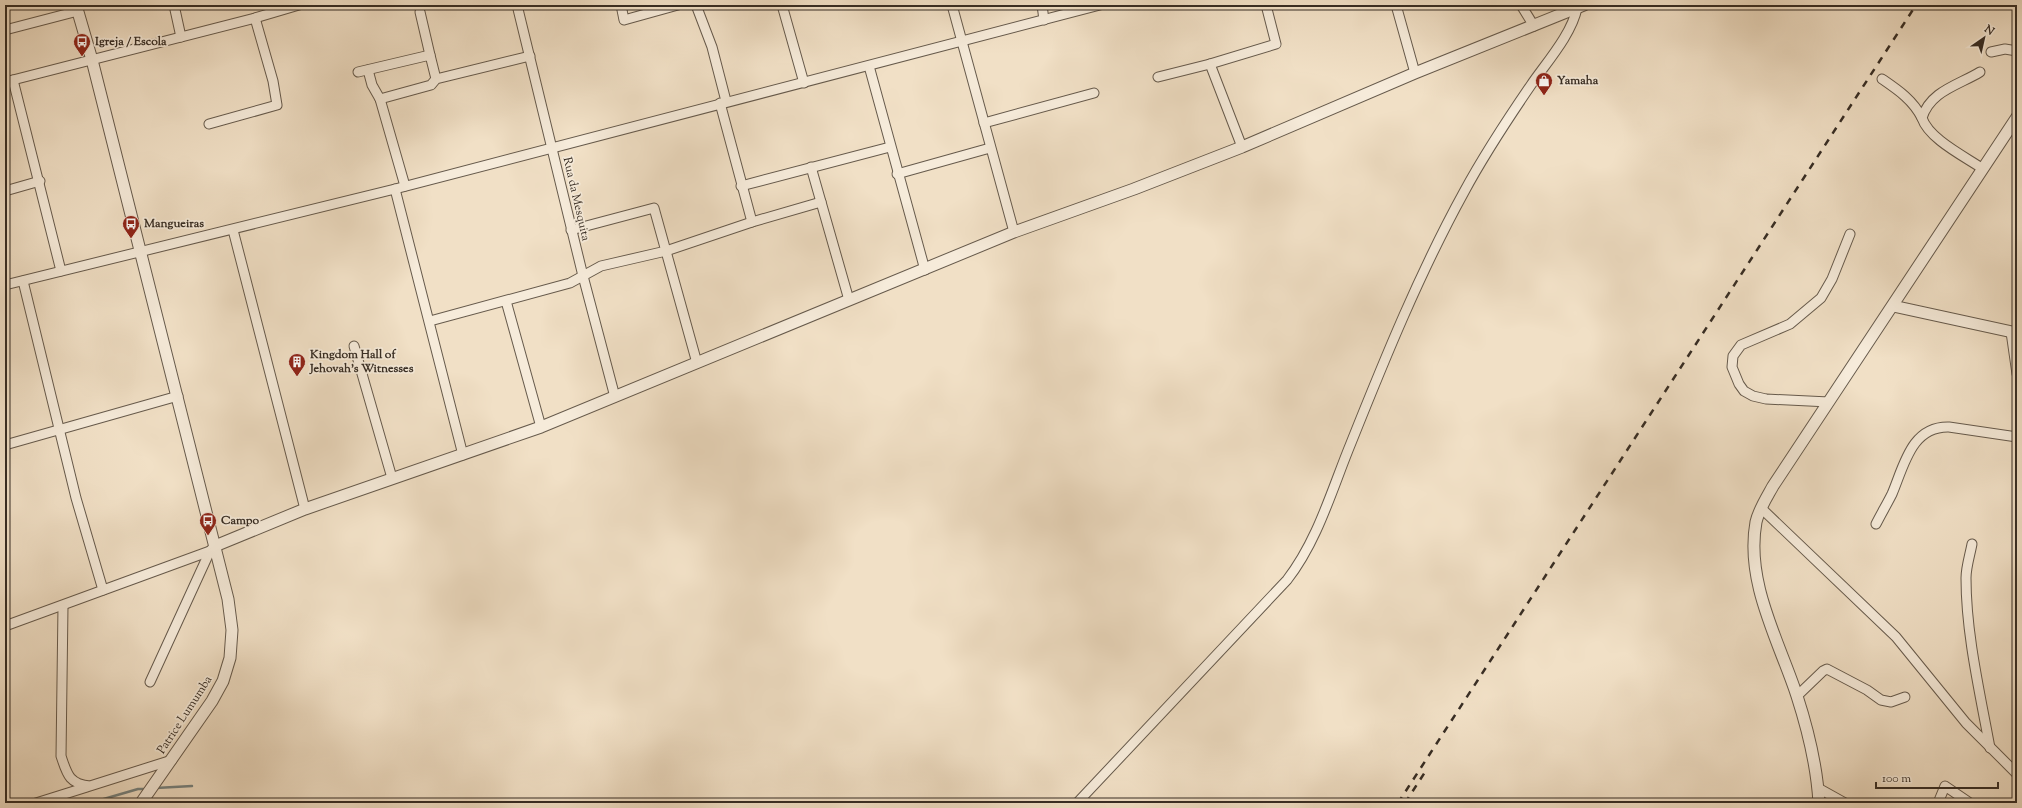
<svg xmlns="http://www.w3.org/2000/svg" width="2022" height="808" font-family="'Sorts Mill Goudy',serif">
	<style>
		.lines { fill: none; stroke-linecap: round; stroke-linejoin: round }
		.stream { stroke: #758280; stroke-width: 2.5 }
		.minor-casing { stroke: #665a4c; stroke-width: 11 }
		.tertiary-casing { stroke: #665a4c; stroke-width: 13 }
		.minor { stroke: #f6ebda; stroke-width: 9 }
		.tertiary { stroke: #f6ebda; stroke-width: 11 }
		.rail { stroke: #372d24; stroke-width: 2.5; stroke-dasharray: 7 7; stroke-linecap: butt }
		.labels { text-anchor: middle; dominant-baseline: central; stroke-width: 3.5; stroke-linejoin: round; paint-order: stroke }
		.poi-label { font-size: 12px; font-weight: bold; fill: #372d24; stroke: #f6ebda; text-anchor: start }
		.street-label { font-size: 12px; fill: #372d24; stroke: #f6ebda }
	</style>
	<rect width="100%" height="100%" fill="#f1e0c6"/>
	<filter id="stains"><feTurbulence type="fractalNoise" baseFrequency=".005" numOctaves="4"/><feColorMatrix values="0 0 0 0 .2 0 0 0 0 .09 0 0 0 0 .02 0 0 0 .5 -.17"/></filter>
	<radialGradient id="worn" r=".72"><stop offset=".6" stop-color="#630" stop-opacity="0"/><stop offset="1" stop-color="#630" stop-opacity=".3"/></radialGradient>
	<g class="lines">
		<g class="stream">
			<polyline points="156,788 192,786"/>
			<polyline points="90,803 138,789 147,789"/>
		</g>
		<defs>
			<g id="minor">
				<polyline points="174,5 181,37"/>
				<polyline points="517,5 583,276 615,397"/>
				<polyline points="621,5 624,20 678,5"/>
				<polyline points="696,5 712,47 726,101"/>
				<polyline points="782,5 804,83"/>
				<polyline points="952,5 1014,232"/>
				<polyline points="1042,5 1044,20"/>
				<polyline points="1396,5 1415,73"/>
				<polyline points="1521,5 1534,26"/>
				<polyline points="420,12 430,55"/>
				<polyline points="5,30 78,11"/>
				<polyline points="1991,52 2005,49 2017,51"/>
				<polyline points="1210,64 1242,147"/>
				<polyline points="869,66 925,270"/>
				<polyline points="368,70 372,85 380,99 405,186"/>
				<polyline points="358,72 430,55 436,79"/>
				<path d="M1980,72C1959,85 1930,91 1922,118C1929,139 1964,156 1983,169"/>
				<polyline points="1158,77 1210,64 1276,44 1266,5"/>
				<path d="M1882,79C1898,90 1913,100 1922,118"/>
				<polyline points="13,80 61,271"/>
				<polyline points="5,82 255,18 299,5"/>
				<polyline points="380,99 431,85 436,79 530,56"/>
				<polyline points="720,103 752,222"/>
				<polyline points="984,123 1094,93"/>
				<polyline points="209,124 277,105 273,81 255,18"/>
				<polyline points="811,167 849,300"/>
				<polyline points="897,174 990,148"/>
				<polyline points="741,186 890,147"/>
				<polyline points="395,189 463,455"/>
				<polyline points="5,191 40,181"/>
				<polyline points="233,230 305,509"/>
				<polyline points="571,230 654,208 697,363"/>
				<polyline points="23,281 76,498 103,590"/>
				<polyline points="5,285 395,189 1100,5"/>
				<polyline points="506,301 541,427"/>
				<polyline points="430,321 570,283 601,266 666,251 752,222 821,202"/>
				<polyline points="2011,332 2017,374"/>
				<polyline points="354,346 392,478"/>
				<polyline points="1829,402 1766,399 1753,396 1744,391 1739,384 1732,367 1733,356 1741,345 1790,324 1821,298 1832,279 1850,234"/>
				<polyline points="5,445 178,396"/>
				<polyline points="1761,508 1896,637 1966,723 2017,774"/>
				<path d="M1876,524C1881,514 1887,504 1892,494C1904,466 1911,426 1949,427L2017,437"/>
				<path d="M1972,544C1970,555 1966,567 1966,578C1966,634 1980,693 1990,748"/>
				<path d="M63,606L61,756C67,774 69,784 90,786L172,760"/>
				<polyline points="5,626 210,551 215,546"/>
				<polyline points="150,682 210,551"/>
				<polyline points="1797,696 1823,671 1827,669 1867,690 1881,700 1891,702 1905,697"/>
				<polyline points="1818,788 1845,803"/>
				<polyline points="36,803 87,787"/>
				<path d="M1077,803L1287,580C1318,540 1332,489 1351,443C1385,358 1420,272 1464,192C1484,155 1507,120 1531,85C1546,63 1572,34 1577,8"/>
				<polyline points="1938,803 1945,786 1970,803"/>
			</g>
			<g id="tertiary">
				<polyline points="76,5 92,60 228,599 232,630 230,658 223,681 212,701 141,803"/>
				<polyline points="1893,306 2017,333"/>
				<polyline points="215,546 305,509 541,427 1014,232 1134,189 1242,147 1415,73 1584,5"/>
				<path d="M1819,803C1817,767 1808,730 1797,696C1779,641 1745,582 1756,522C1759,509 1767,497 1773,486L2017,117"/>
			</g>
		</defs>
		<use href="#minor" class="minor-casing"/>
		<use href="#tertiary" class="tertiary-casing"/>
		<use href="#minor" class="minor"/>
		<use href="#tertiary" class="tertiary"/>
		<g class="rail">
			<polyline points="1398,803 1916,5"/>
			<polyline points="1405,803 1427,769"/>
		</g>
	</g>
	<defs>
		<symbol id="bus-pin" viewBox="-11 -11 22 30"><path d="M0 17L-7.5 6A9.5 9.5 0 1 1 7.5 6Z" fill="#8f2418" stroke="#f6ebda"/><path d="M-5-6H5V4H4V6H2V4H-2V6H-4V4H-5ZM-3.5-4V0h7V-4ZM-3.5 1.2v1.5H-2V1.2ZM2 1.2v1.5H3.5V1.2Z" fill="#fff"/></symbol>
		<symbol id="shop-pin" viewBox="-11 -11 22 30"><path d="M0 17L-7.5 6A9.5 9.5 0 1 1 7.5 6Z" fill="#8f2418" stroke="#f6ebda"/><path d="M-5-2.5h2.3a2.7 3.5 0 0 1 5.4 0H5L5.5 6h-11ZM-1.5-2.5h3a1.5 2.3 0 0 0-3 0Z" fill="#fff"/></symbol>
		<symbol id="building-pin" viewBox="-11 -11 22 30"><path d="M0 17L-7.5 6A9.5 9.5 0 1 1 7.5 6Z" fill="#8f2418" stroke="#f6ebda"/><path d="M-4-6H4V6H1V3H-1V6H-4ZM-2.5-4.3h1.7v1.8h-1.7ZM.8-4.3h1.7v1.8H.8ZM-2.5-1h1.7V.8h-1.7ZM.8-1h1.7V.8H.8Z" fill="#fff"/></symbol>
	</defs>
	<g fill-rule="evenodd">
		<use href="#bus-pin" x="72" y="32" width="20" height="27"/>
		<use href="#shop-pin" x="1534" y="71" width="20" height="27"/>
		<use href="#bus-pin" x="121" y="214" width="20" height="27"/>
		<use href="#building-pin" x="287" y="352" width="20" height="27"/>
		<use href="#bus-pin" x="198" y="511" width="20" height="27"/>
	</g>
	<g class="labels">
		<g class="poi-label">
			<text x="95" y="42">Igreja / Escola</text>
			<text x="1557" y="81">Yamaha</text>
			<text x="144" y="224">Mangueiras</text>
			<text x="310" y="355">Kingdom Hall of<tspan x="310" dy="14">Jehovah's Witnesses</tspan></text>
			<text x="221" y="521">Campo</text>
		</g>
		<g class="street-label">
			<text transform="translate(576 199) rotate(77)">Rua da Mesquita</text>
			<text transform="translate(185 715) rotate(-57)">Patrice Lumumba</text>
		</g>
	</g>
	<rect width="2022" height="808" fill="none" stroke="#f1e0c6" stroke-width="20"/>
	<rect x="6" y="6" width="2010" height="796" fill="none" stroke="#372d24" stroke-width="2"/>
	<rect x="10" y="10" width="2002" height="788" fill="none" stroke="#372d24"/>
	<g transform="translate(1984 38) rotate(34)" stroke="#f6ebda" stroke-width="3" paint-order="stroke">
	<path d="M0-3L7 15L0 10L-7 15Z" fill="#372d24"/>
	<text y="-6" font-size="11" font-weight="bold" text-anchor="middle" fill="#372d24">N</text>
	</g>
	<path d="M1876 782v6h122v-6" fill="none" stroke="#372d24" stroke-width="2"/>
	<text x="1882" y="782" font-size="12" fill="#372d24" stroke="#f6ebda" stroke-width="3" paint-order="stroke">100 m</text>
	<rect width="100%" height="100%" filter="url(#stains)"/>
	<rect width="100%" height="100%" fill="url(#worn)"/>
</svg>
